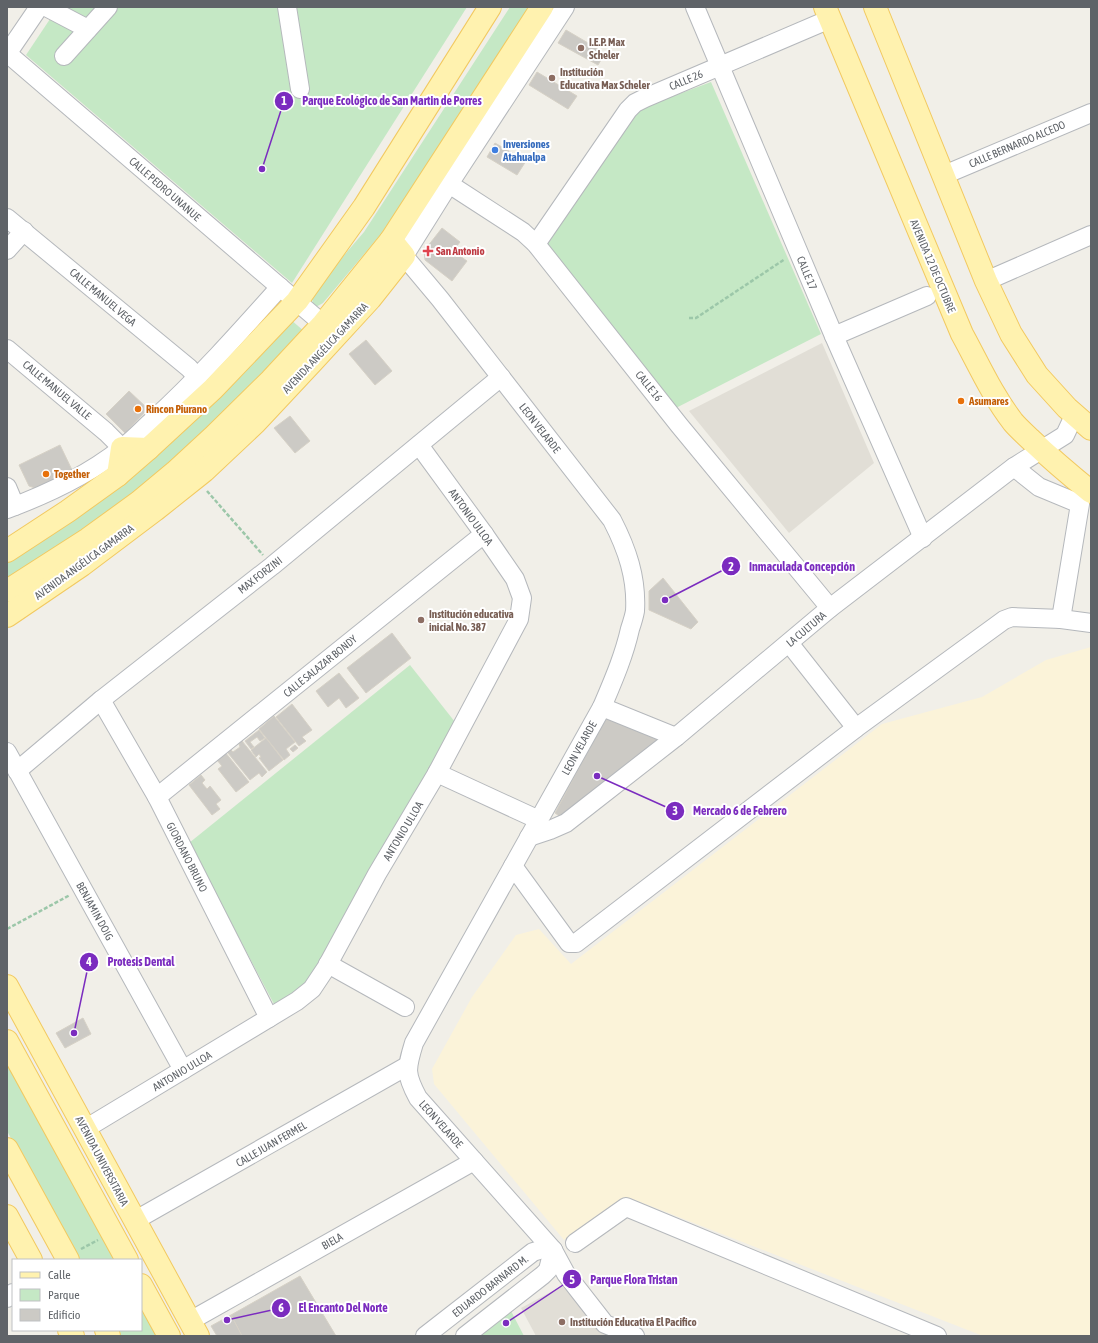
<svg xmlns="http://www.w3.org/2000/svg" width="1098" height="1343" font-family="'Asap Condensed',sans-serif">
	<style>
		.education { fill: #e1ded6 }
		.green { fill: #c5e8c5 }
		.sand { fill: #fbf3d9 }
		.building { fill: #cccac5; stroke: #d6d1c6 }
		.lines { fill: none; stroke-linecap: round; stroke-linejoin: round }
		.minor-casing { stroke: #b5b8bc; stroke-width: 20 }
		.major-casing { stroke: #f2c960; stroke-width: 24 }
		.path { stroke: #9cc7a9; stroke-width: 2.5; stroke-dasharray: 4 2; stroke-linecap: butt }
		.minor { stroke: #fff; stroke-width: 18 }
		.major { stroke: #fff2af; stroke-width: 22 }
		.education-dot { fill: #8d6e63; stroke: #fff; stroke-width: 1.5 }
		.shop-dot { fill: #3f7fe0; stroke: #fff; stroke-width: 1.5 }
		.health-dot { fill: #e0444e; stroke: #fff; stroke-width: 1.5 }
		.food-dot { fill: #e8710a; stroke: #fff; stroke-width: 1.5 }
		.labels { text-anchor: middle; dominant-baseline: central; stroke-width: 4; stroke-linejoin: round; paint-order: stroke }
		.education-label { font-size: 11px; font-weight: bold; fill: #785e54; stroke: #fff; text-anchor: start }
		.street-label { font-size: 11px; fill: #5f6368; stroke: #fff }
		.shop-label { font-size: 11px; font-weight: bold; fill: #366cbe; stroke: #fff; text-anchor: start }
		.health-label { font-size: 11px; font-weight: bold; fill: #be3a42; stroke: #fff; text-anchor: start }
		.food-label { font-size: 11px; font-weight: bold; fill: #c56008; stroke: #fff; text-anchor: start }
		.leader { fill: none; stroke: #7b2cbf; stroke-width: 1.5 }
		.callout-dot { fill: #7b2cbf; stroke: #fff; stroke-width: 1.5 }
		.mark-label { font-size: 12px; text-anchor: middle; font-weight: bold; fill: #fff }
		.callout-label { font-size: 12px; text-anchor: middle; font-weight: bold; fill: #7b2cbf; stroke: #fff; stroke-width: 4; stroke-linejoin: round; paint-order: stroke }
	</style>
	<rect width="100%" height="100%" fill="#f1efe8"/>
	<g class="education">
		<polygon points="822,343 874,463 789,533 689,411"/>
		<polygon points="562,1286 608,1336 536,1336 521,1308"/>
	</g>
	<g class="green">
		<polygon points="58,7 467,7 292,283 26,55"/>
		<polygon points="510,7 532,7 381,234 323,303 314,308 311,294 364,232"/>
		<polygon points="711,82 821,334 670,411 541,248 631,116 652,104"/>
		<polygon points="290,319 305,332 167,471 7,583 7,557"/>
		<polygon points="410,665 455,722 322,963 308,984 275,1006 189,843"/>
		<polygon points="7,1057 116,1260 77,1260 7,1131"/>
		<polygon points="141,1305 158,1336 119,1336 116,1330 141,1330"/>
		<polygon points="511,1311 524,1336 479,1336"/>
	</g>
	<polygon class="sand" points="1091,647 1091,1336 983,1336 630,1198 564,1240 434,1084 432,1069 472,997 516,935 539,929 571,964 882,724 982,697 1046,660"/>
	<g class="building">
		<polygon points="566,30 605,53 598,65 558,43"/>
		<polygon points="537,72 577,96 568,109 529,85"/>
		<polygon points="495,143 526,161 517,175 487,157"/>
		<polygon points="442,228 460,242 453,251 467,261 452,281 425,260 424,251"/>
		<polygon points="366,340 392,371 375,385 349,354"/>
		<polygon points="129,391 148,409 125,433 106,414"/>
		<polygon points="290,416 310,441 295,453 274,428"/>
		<polygon points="60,445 73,472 38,489 29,486 19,465"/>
		<polygon points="663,578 698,622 691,629 649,610 649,591"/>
		<polygon points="392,633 411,658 366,693 347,668"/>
		<polygon points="339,673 359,698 346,708 339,698 328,707 316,691"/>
		<polygon points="292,704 312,730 302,737 306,741 299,746 276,717"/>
		<polygon points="607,715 666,739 565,820 555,813"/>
		<polygon points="274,716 295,742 286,749 290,755 284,760 259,729"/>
		<polygon points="259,730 265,738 260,741 257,737 250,742 254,747 251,749 245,741"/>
		<polygon points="266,738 283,760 269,771 259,758 261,757 259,754 256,757 251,750"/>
		<polygon points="242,741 267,772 262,777 259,773 250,780 228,753 231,750 233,752 240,747 239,744"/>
		<polygon points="295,745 298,748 293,752 290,749"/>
		<polygon points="225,752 249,782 236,792 218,769 222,766 216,759"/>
		<polygon points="201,775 205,780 202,783 207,789 210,786 221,800 216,804 220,809 212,815 189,785"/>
		<polygon points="83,1018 91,1034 65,1048 56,1033"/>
		<polygon points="300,1276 336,1336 242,1336 231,1315"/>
		<polygon points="231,1315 242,1336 217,1336 211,1326"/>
	</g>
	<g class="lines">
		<defs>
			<g id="minor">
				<polyline points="46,7 88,29"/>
				<polyline points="287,7 300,89"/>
				<path d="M565,7L449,184L404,256L440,299L612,520C627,549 637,578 635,611C634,617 632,623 630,629C624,656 613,681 602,707L414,1043C406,1069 405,1074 418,1098L553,1250L566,1274L605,1324L635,1336"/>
				<polyline points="695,7 834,336 923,538"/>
				<polyline points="7,53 323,324"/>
				<polyline points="7,54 39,7"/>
				<polyline points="64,56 108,7"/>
				<polyline points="944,175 1091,113"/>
				<polyline points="449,184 523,232 536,244 679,425 830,608"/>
				<polyline points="7,218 189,368 198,378"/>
				<polyline points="536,244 628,110 635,103 645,98 830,19"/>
				<polyline points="7,250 24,231"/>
				<polyline points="986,281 1091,235"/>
				<polyline points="834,336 927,296"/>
				<polyline points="7,349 106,432 122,448"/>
				<polyline points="7,487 15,506"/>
				<path d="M7,509C48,494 88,475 122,448C133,440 142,430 152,421C198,379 239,333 280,287"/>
				<polyline points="1061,619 1091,623"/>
				<polyline points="789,643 856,728"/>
				<polyline points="101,700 157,797 269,1018"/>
				<polyline points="602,707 676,737"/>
				<polyline points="7,752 183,1070"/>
				<polyline points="17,771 101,700 272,566 501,377"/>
				<polyline points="437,773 539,820"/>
				<polyline points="157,797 484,534"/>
				<polyline points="529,837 550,830 566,823 676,737 830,608 1014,467 1065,435 1072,420 1073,413"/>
				<polyline points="513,866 569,943 576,943 856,728 1004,620 1012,617 1061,619 1080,504 1039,487 1014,467"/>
				<polyline points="328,964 405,1007"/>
				<polyline points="85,1129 297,1001 312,989 326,968 377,874 437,773 519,619 522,598 515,579 484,534 419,445"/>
				<polyline points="134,1221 407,1066"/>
				<polyline points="575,1243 626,1207 937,1336"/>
				<polyline points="7,1298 13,1293"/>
				<polyline points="190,1321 474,1161"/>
				<polyline points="425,1336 533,1252 543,1249 553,1250"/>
				<polyline points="465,1336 543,1275 548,1270 553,1250"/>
			</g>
			<g id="major">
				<path d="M825,7L962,334C978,363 992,395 1013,422C1018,428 1025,434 1030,439C1050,458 1070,475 1091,492"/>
				<polyline points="875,7 986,281 1011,334 1037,375 1067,408 1091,429"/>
				<polyline points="118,475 122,448 148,449"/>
				<polyline points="7,551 68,511 118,475 148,449 213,389 297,301 364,207 490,7"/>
				<polyline points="7,591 88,539 139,502 175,472 214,436 271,380 323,324 391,240 542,7"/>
				<polyline points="7,616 82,565 155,510 204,471 255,423 313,361 370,299 404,256 391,240"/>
				<polyline points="7,986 198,1336"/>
				<polyline points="7,1041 127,1260"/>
				<polyline points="7,1149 68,1260"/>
				<polyline points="7,1216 31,1260"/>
				<polyline points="141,1285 169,1336"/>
				<polyline points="69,1330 73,1336"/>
				<polyline points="106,1330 109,1336"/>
			</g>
		</defs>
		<use href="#minor" class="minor-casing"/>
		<use href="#major" class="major-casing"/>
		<g class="path">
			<polyline points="689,318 696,318 785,259"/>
			<polyline points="207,491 263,555"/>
			<polyline points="7,929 70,895"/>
			<polyline points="81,1249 98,1240"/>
		</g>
		<use href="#minor" class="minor"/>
		<use href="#major" class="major"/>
	</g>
	<g class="education-dot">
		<circle cx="581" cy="48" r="4"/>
		<circle cx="552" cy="78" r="4"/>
		<circle cx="421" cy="620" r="4"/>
		<circle cx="562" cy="1322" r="4"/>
	</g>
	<circle class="shop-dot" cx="495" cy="150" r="4"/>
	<path class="health-dot" d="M426 245h4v4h4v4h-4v4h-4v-4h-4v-4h4z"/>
	<g class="food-dot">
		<circle cx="961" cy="401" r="4"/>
		<circle cx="138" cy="409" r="4"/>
		<circle cx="46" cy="474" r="4"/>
	</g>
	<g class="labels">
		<g class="education-label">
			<text x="589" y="42">I.E.P. Max<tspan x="589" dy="13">Scheler</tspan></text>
			<text x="560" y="72">Institución<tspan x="560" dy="13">Educativa Max Scheler</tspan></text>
			<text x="429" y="614">Institución educativa<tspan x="429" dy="13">inicial No. 387</tspan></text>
			<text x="570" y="1322">Institución Educativa El Pacifico</text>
		</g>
		<g class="street-label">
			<text transform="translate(686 80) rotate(-23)">CALLE 26</text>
			<text transform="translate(1017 144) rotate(-23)">CALLE BERNARDO ALCEDO</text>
			<text transform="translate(165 189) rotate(41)">CALLE PEDRO UNANUE</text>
			<text transform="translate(933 266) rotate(67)">AVENIDA 12 DE OCTUBRE</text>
			<text transform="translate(807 273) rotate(67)">CALLE 17</text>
			<text transform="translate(103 297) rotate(40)">CALLE MANUEL VEGA</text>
			<text transform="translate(325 348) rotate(-47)">AVENIDA ANGÉLICA GAMARRA</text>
			<text transform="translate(649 386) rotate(51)">CALLE 16</text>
			<text transform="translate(57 390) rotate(40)">CALLE MANUEL VALLE</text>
			<text transform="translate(540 428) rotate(52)">LEON VELARDE</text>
			<text transform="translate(471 517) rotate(54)">ANTONIO ULLOA</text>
			<text transform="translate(84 562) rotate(-36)">AVENIDA ANGÉLICA GAMARRA</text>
			<text transform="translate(260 575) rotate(-38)">MAX FORZINI</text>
			<text transform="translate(806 629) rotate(-40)">LA CULTURA</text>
			<text transform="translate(320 666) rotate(-39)">CALLE SALAZAR BONDY</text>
			<text transform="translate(579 748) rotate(-61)">LEON VELARDE</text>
			<text transform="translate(403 831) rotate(-59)">ANTONIO ULLOA</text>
			<text transform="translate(187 857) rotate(63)">GIORDANO BRUNO</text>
			<text transform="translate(95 911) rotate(61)">BENJAMIN DOIG</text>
			<text transform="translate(182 1071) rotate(-31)">ANTONIO ULLOA</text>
			<text transform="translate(441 1124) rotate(48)">LEON VELARDE</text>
			<text transform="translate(271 1144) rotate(-30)">CALLE JUAN FERMEL</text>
			<text transform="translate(102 1161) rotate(62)">AVENIDA UNIVERSITARIA</text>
			<text transform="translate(332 1241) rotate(-29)">BIELA</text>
			<text transform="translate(490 1286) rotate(-38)">EDUARDO BARNARD M.</text>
		</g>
		<g class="shop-label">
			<text x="503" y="144">Inversiones<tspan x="503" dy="13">Atahualpa</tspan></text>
		</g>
		<g class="health-label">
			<text x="436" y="251">San Antonio</text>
		</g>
		<g class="food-label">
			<text x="969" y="401">Asumares</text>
			<text x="146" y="409">Rincon Piurano</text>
			<text x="54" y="474">Together</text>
		</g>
	</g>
	<path class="leader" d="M262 169L284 101M665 600L731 566M597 776L675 811M74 1033L89 962M506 1323L572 1279M227 1320L281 1308"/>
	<g class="callout-dot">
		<circle cx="262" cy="169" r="4"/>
		<circle cx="665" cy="600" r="4"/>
		<circle cx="597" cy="776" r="4"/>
		<circle cx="74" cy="1033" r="4"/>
		<circle cx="506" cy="1323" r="4"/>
		<circle cx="227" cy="1320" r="4"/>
		<circle cx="284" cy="101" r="10"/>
		<circle cx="731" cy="566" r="10"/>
		<circle cx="675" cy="811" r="10"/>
		<circle cx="89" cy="962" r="10"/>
		<circle cx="572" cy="1279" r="10"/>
		<circle cx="281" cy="1308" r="10"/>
	</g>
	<g class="mark-label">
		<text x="284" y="105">1</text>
		<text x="731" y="571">2</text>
		<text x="675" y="815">3</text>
		<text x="89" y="966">4</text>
		<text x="572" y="1284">5</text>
		<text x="281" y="1312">6</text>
	</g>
	<g class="callout-label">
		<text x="392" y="105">Parque Ecológico de San Martin de Porres</text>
		<text x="802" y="571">Inmaculada Concepción</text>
		<text x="740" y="815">Mercado 6 de Febrero</text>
		<text x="141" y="966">Protesis Dental</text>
		<text x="634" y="1284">Parque Flora Tristan</text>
		<text x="343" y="1312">El Encanto Del Norte</text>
	</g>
	<rect width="1098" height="1343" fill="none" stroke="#5f6368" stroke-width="16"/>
	<rect x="12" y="1259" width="130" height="72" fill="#ffffff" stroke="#bfc1c3"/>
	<rect x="20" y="1272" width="20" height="6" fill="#fff2af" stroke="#bfc1c3"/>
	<text x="48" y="1279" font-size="12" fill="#5f6368">Calle</text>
	<rect x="20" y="1289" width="20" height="12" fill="#c5e8c5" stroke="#bfc1c3"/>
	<text x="48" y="1299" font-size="12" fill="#5f6368">Parque</text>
	<rect x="20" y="1309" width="20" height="12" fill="#cccac5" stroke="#bfc1c3"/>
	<text x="48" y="1319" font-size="12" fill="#5f6368">Edificio</text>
</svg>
